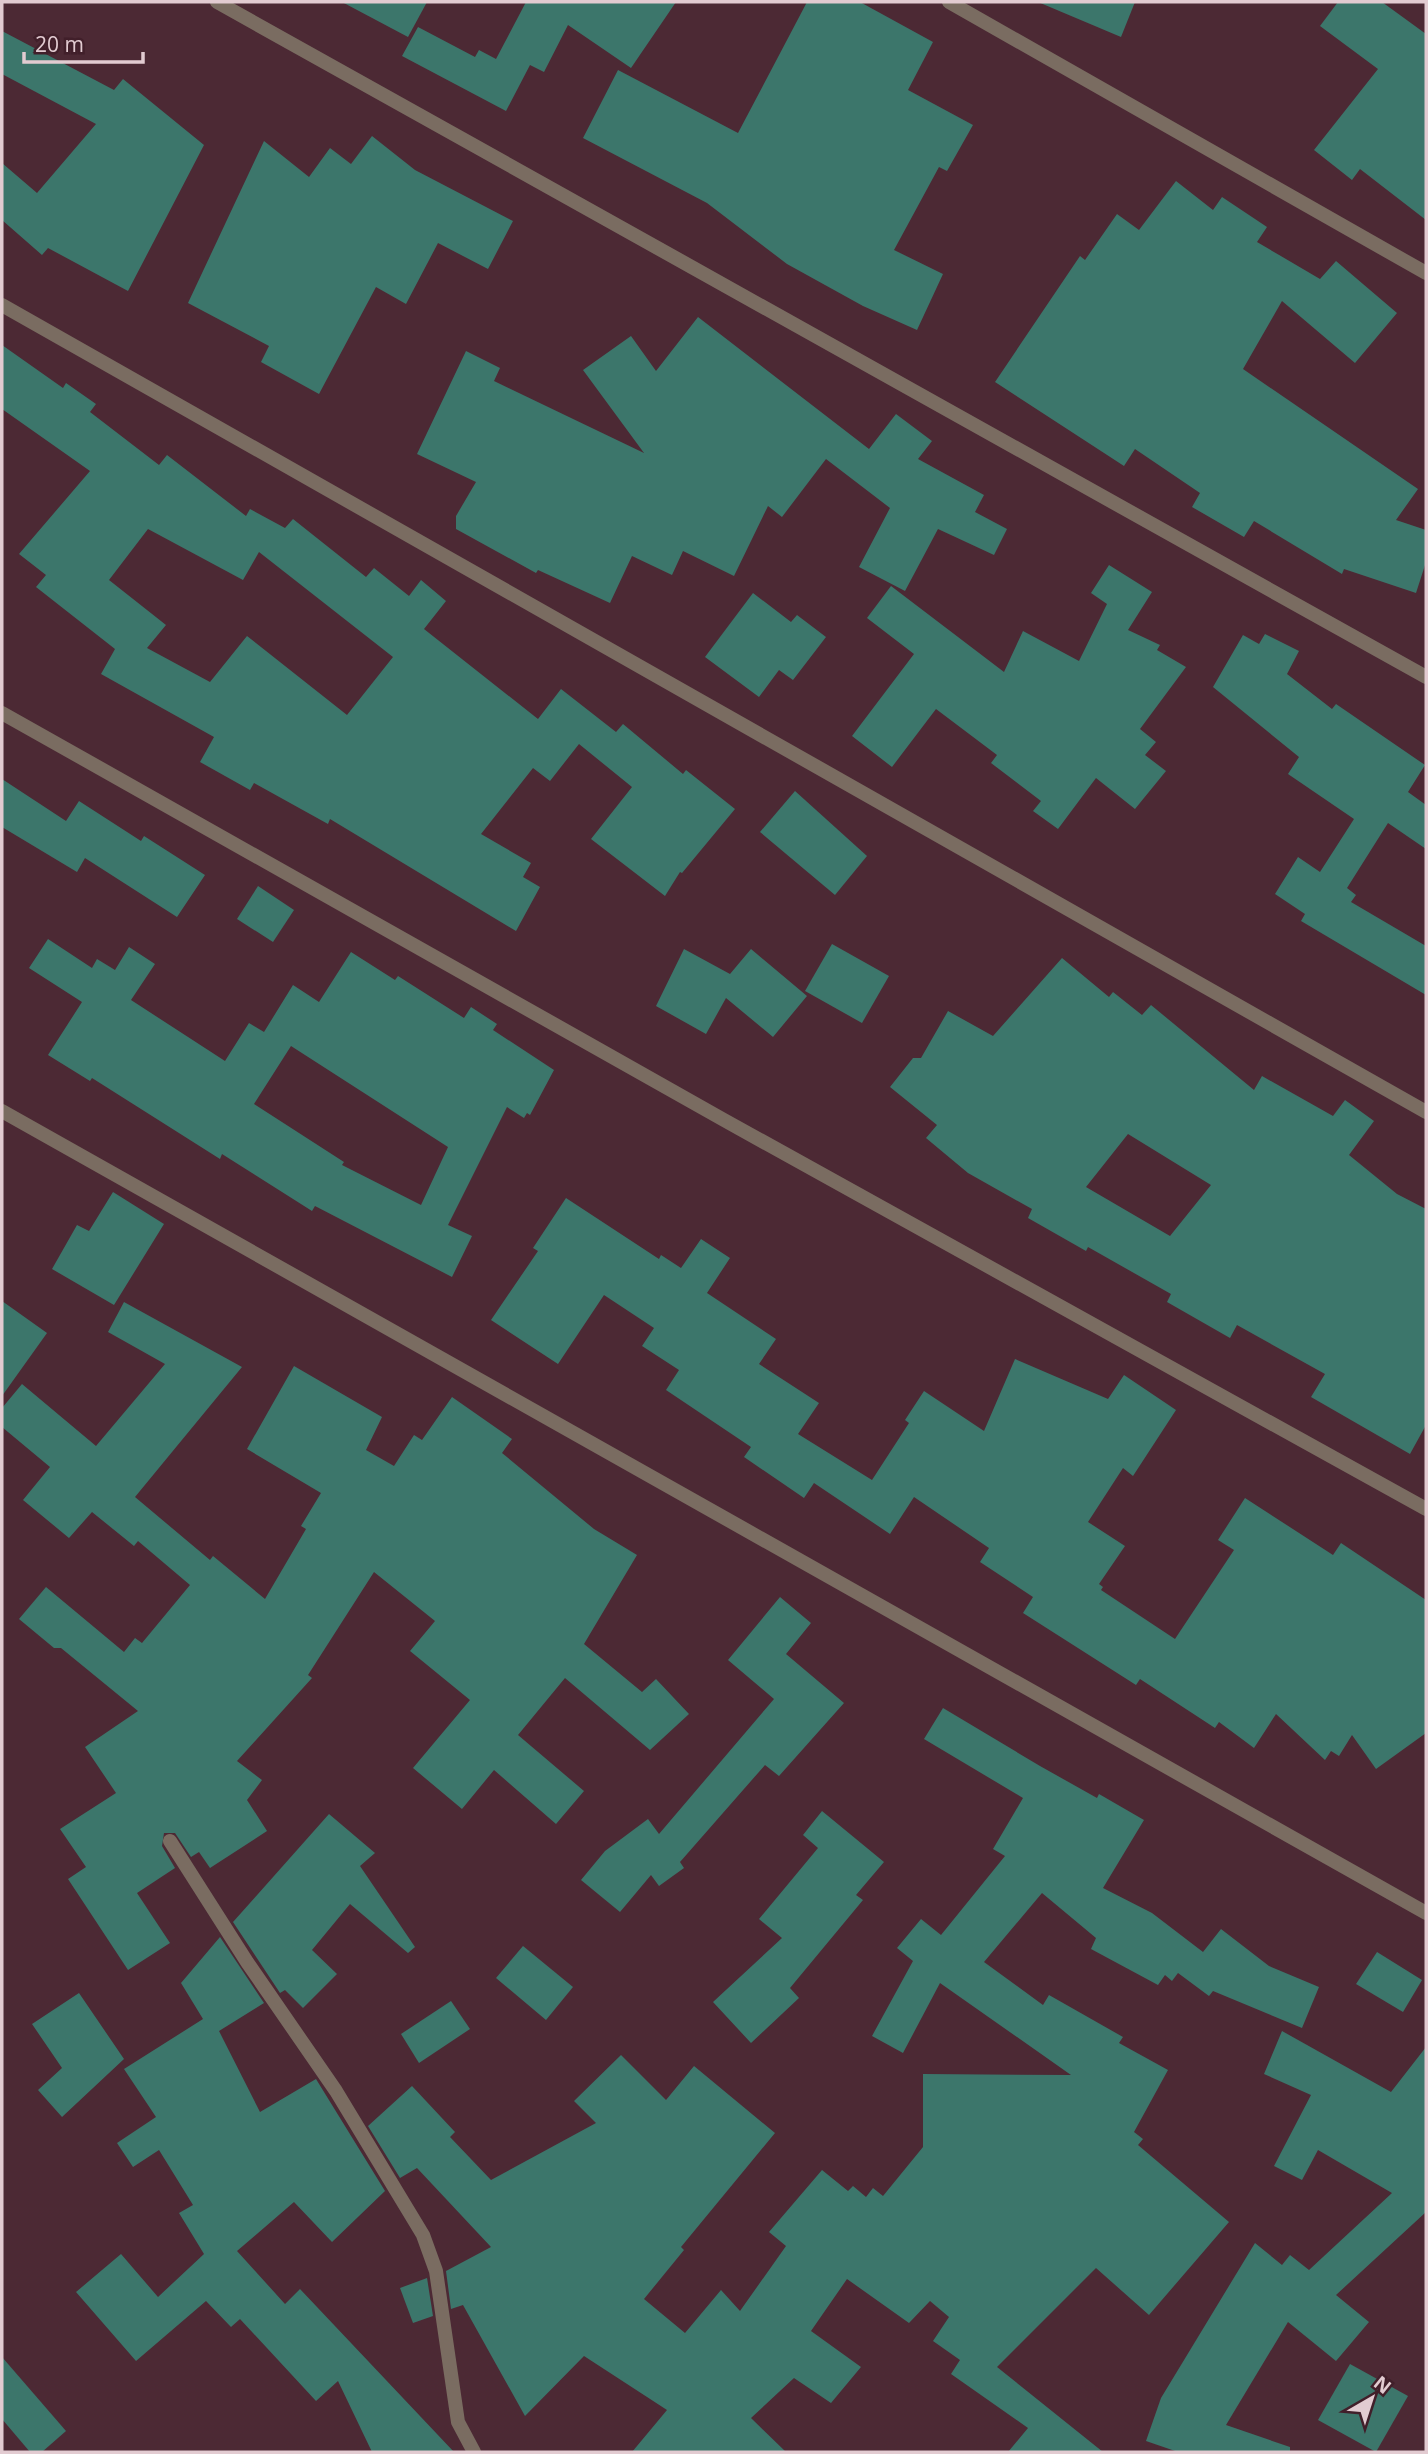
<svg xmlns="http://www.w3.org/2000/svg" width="1428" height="2454" font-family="'Open Sans',sans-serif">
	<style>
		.building { fill: #3c766b; fill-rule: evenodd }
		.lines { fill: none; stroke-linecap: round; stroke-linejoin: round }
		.minor { stroke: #7a6c61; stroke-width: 14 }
	</style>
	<rect width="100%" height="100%" fill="#4c2934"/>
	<g class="building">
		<polygon points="342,2 427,2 408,37"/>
		<polygon points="526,2 676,2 631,68 568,25 544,72 530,65 506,111 402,56 418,27 475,57 479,50 496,59"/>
		<polygon points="807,2 860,2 933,42 908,90 973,125 947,171 939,167 894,250 943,274 917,330 863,306 787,264 707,203 583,138 618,70 738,133"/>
		<polygon points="1038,2 1135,2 1121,37"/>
		<polygon points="1338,2 1382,2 1426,34 1426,220 1360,169 1352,180 1314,150 1378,69 1320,26"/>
		<polygon points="2,31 114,90 123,79 204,145 128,291 48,248 42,255 2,220 2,163 37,193 96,124 2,74"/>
		<polygon points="372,136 415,170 513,221 488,269 438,243 406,304 376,287 319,394 261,362 269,346 188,303 264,141 309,177 330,148 351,164"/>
		<polygon points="1176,181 1213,210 1222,197 1267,227 1257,242 1320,279 1336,261 1397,313 1355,363 1282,301 1243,369 1418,489 1396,520 1426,530 1426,562 1416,593 1344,569 1342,574 1254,521 1244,537 1192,507 1200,493 1135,449 1124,466 995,382 1080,256 1085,260 1117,214 1139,230"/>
		<polygon points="698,317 869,449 896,414 932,441 918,459 984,495 975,512 1007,529 994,555 938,529 905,591 859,567 890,508 826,459 782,517 768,506 734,576 683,551 672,575 632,556 610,603 538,570 536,573 456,529 456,516 476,482 417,454 466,351 500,368 494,381 644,453 583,370 631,336 656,371"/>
		<path d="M2,345L63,388L66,383L96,404L90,412L159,465L167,455L246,516L250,509L285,528L293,519L366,577L374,568L409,596L421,580L446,601L424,629L538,719L561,689L616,732L623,724L683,774L686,770L735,809L682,873L680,872L665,896L591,839L632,787L579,744L550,781L533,768L481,834L531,863L523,877L540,887L516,931L330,819L328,824L254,783L250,790L200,762L214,737L101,674L115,649L36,587L46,575L19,554L90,471L2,409ZM148,529L243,580L259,552L393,657L347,715L247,636L210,682L147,648L166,625L109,580Z"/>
		<polygon points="1109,565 1152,592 1128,630 1160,645 1157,650 1186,667 1140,729 1156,742 1145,755 1166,771 1135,809 1096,778 1058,829 1033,811 1041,801 991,763 997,755 936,709 892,767 852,736 914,654 867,618 891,586 1004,672 1023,631 1079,661 1107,604 1091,593"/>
		<polygon points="753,593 791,622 797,615 826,637 793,680 779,670 759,697 705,657"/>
		<polygon points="1265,634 1299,651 1287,674 1332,709 1336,704 1425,765 1408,792 1426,805 1426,849 1388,823 1347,888 1356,895 1351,902 1426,946 1426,995 1301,921 1305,914 1275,894 1298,857 1320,872 1354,819 1288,774 1299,757 1213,687 1243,635 1259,644"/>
		<polygon points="2,779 66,821 79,801 141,841 144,836 205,875 177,917 85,858 77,872 2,827"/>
		<polygon points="795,791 867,856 835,895 760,832"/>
		<polygon points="258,886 294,910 273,942 237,919"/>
		<path d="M48,939L92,968L97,959L115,970L129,947L155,964L131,1000L225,1061L249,1023L264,1032L293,985L319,1002L351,952L395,980L398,976L464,1018L471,1007L497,1024L493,1030L554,1070L530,1115L527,1113L524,1118L507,1107L448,1225L472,1236L452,1277L315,1206L312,1211L222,1154L220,1159L92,1078L90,1081L48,1055L82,1002L29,968ZM291,1046L448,1147L421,1205L342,1165L344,1162L254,1104Z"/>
		<polygon points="832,944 889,976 862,1023 805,991"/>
		<polygon points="684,949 730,974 751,949 807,996 773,1037 726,998 706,1034 656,1006"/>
		<path d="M1062,958L1109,997L1113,992L1142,1015L1151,1005L1254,1090L1262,1076L1333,1116L1345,1100L1374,1121L1349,1155L1397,1194L1426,1209V1425L1410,1454L1311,1397L1325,1374L1237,1325L1230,1338L1167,1302L1171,1294L1088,1247L1086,1251L1028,1218L1032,1209L968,1173L926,1138L937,1125L890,1087L913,1058H921L948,1011L993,1036ZM1128,1134L1211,1185L1170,1236L1086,1187Z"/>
		<polygon points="113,1192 164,1224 114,1305 52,1269 77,1225 89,1231"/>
		<polygon points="566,1198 659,1259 661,1255 681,1268 701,1239 730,1258 707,1293 776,1339 759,1364 819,1403 798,1434 872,1480 909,1423 905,1420 924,1391 984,1431 1015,1359 1108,1399 1124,1375 1176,1410 1133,1476 1123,1468 1088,1522 1125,1546 1099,1584 1103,1587 1101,1590 1175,1639 1234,1550 1218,1540 1245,1498 1333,1555 1341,1543 1426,1600 1426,1733 1376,1769 1352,1735 1339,1756 1331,1751 1325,1760 1276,1714 1254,1748 1219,1722 1215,1728 1140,1679 1136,1685 1023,1613 1033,1597 980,1562 989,1548 914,1497 890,1534 814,1483 804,1498 744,1457 751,1447 666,1390 679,1370 642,1346 654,1328 604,1295 558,1364 491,1320 538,1251 533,1248"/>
		<polygon points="2,1301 47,1333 2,1396"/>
		<polygon points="124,1302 242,1367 135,1497 210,1560 213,1556 265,1599 306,1529 301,1526 321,1493 247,1449 294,1366 382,1417 366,1450 394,1466 414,1435 422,1440 452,1397 512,1439 502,1453 594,1529 637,1555 584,1644 642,1692 656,1679 689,1714 650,1750 565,1678 518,1735 584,1791 556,1824 494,1770 462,1809 413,1768 470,1700 410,1651 435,1621 374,1572 308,1675 312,1678 237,1761 262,1780 247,1800 267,1831 210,1868 199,1852 191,1857 175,1833 164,1833 162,1846 175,1868 137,1893 170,1943 128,1970 68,1879 86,1867 60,1829 116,1793 85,1747 138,1711 61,1648 54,1648 19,1619 46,1587 124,1652 135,1638 142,1643 190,1585 138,1541 134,1546 92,1512 69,1538 23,1500 50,1467 2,1427 2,1408 22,1384 96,1446 165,1364 108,1332"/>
		<polygon points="780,1597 811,1623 786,1654 844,1703 779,1776 765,1765 680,1862 684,1868 659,1886 651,1875 620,1912 581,1880 605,1851 648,1819 659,1834 774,1699 728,1660"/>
		<polygon points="943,1708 1040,1766 1097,1798 1099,1794 1144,1820 1103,1888 1152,1913 1203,1952 1221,1929 1269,1966 1319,1987 1302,2028 1213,1991 1209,1996 1178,1973 1172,1981 1165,1975 1158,1985 1091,1949 1096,1938 1042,1893 984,1962 1043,2005 1049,1995 1123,2037 1119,2043 1168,2070 1134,2132 1143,2139 1138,2145 1229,2222 1149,2315 1096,2268 997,2367 1103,2452 1008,2452 1028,2428 951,2374 960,2360 933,2341 949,2317 930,2301 909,2323 847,2279 811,2331 861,2367 831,2403 794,2378 751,2418 786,2452 632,2452 667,2410 584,2356 525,2416 463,2305 451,2309 446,2271 491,2247 417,2168 400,2178 368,2126 412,2086 455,2132 450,2137 491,2180 596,2123 574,2101 621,2055 666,2100 694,2066 775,2133 681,2247 684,2250 644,2299 685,2333 721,2290 740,2311 786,2246 769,2232 822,2170 848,2191 853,2186 866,2197 873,2188 883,2196 923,2147 923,2074 1071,2075 940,1983 903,2053 872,2036 913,1961 897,1948 921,1919 941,1935 1005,1856 993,1849 1023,1798 924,1739"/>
		<polygon points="822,1811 884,1862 856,1895 863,1900 790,1988 799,1998 751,2043 713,2002 782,1938 759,1919 818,1848 803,1835"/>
		<polygon points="329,1814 375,1853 360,1866 415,1947 408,1953 350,1904 312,1950 337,1974 303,2008 285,1990 280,1993 233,1922"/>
		<polygon points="220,1937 264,2003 219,2031 260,2112 316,2079 385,2191 332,2242 294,2202 237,2251 285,2304 300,2289 454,2452 372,2452 338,2381 316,2401 240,2319 231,2327 206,2301 136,2361 76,2292 121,2254 158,2297 204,2254 179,2213 193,2205 159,2150 133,2167 117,2143 156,2117 124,2069 203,2019 181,1983"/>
		<polygon points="523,1946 573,1987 546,2020 496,1978"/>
		<polygon points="1377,1952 1422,1980 1403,2012 1356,1984"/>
		<polygon points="79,1993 124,2059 62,2117 38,2090 62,2068 32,2024"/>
		<polygon points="451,2001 470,2029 419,2063 401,2034"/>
		<polygon points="1282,2031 1391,2092 1426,2047 1426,2212 1336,2295 1369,2322 1336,2361 1288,2322 1226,2425 1290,2447 1290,2452 1178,2452 1146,2441 1161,2398 1255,2243 1282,2265 1290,2255 1309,2270 1392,2193 1318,2150 1302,2180 1274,2166 1311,2095 1264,2074"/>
		<polygon points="427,2278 433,2316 413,2323 400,2288"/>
		<polygon points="2,2357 66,2431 42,2452 30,2452 2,2419"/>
		<polygon points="1350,2364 1408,2396 1376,2452 1318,2420"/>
	</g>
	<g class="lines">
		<g class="minor">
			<polyline points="217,2 1426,677"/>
			<polyline points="949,2 1426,273"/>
			<polyline points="2,305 1426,1112"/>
			<polyline points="2,713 724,1120 1426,1509"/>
			<polyline points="2,1111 1426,1913"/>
			<polyline points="170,1841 247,1962 336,2091 423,2235 436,2271 458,2422 474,2452"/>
		</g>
	</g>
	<rect width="1428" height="2454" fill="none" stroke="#e2cbd1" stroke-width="7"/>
	<g transform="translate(1372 2398) rotate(39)" stroke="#411f2a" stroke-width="5" paint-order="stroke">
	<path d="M0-5L12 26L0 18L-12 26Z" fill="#e2cbd1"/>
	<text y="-10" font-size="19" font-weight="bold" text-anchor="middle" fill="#e2cbd1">N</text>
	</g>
	<path d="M24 52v10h119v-10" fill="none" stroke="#e2cbd1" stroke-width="3.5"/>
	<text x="35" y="52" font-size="21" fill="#e2cbd1" stroke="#411f2a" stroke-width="5" paint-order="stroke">20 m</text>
</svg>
